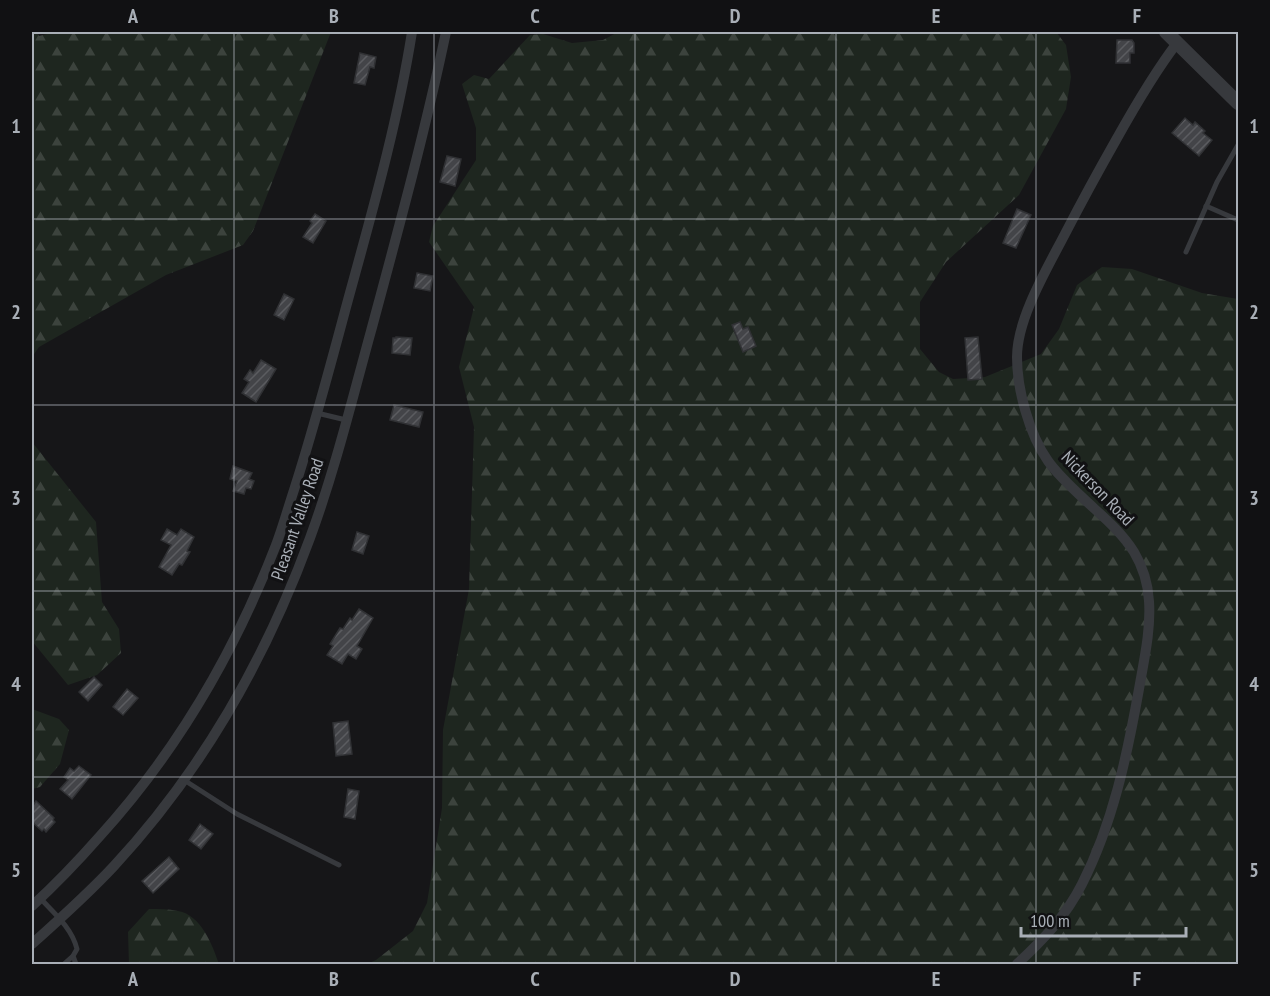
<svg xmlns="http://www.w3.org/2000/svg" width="1270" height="996" font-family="'PT Sans Narrow',sans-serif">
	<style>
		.forest { fill: url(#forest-firs) }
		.building { fill: url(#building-hatch); stroke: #303134; stroke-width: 1.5 }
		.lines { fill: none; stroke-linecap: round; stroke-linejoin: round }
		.service { stroke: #37393d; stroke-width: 5 }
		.minor { stroke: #37393d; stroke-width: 10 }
		.tertiary { stroke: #37393d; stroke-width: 14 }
		.grid { fill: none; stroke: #a9afb7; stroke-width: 1.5; stroke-opacity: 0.55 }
		.labels { text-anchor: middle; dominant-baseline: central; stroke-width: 6; stroke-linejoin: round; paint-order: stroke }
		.street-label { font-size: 18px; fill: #a9afb7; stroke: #111113 }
		.neatline { fill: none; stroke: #a9afb7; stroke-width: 2 }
		.grid-label { font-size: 20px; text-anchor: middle; font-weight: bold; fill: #a9afb7 }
	</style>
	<defs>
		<pattern id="forest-firs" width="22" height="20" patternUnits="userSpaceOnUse" patternTransform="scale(1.5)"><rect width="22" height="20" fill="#1e261f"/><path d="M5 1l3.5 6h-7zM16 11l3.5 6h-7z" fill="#3c433d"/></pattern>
		<pattern id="building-hatch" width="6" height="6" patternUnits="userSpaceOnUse" patternTransform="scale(1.5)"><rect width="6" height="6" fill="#434448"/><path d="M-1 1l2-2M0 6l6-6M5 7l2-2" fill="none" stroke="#5b5c60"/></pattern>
	</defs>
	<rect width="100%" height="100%" fill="#161618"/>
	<g class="forest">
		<polygon points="32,32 37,32 39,36 55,32 331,32 253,231 243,245 166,275 39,347 32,357"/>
		<polygon points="618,32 861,32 872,33 969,34 982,32 1054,32 1057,33 1066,45 1071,77 1066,109 1019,195 946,262 920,302 920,349 939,372 953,379 985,377 1041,354 1059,329 1077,285 1102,267 1132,269 1202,293 1238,299 1238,964 367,964 376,960 413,931 427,903 442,808 443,730 469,589 474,427 459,367 474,307 429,242 433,226 476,160 476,128 462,84 474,75 489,79 530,35 543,34 572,43 603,40"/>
		<polygon points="32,442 96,522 102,602 119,629 121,653 97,675 68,685 32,641"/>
		<polygon points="32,709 59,719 69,730 60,764 40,787 32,789"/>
		<path d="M149,909C158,909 168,909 178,911C201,915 212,944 219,964H129L128,932Z"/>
	</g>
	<g class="building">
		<polygon points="1117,40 1132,40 1134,43 1134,53 1130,53 1130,63 1116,63"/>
		<polygon points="360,53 376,57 374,68 370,67 365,85 354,83"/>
		<polygon points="1185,118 1193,125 1195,122 1205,131 1203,133 1212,140 1199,156 1172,133"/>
		<polygon points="447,156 461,159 455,186 440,182"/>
		<polygon points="1017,209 1031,215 1016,248 1003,243"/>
		<polygon points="315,214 326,221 313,243 303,237 312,223 310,221"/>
		<polygon points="417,273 433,276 430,291 414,288"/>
		<polygon points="284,294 294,299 284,320 274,315"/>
		<polygon points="740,322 743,329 748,327 756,346 743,352 732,325"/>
		<polygon points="396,337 412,338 410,355 392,353 393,338 396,338"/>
		<polygon points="978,337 982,379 968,380 965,338"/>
		<polygon points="261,360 276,369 256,402 242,393 249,382 244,379 250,370 253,373"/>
		<polygon points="394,405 423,412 419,427 390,420"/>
		<polygon points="233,466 252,473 249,479 254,481 251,489 246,488 244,494 233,491 237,481 230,479"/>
		<polygon points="167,529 177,535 181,529 194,537 187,551 190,552 182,565 179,564 172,575 159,567 171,545 161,540"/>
		<polygon points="357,532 369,536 363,554 352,550"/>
		<polygon points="359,609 373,618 357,646 362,649 356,659 348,654 342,664 327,655 333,646 330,644 340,628 343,629 350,618 352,620"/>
		<polygon points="94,677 102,685 88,701 79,692"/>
		<polygon points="127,689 138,698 123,715 113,707"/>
		<polygon points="348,721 352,754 336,756 333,723"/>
		<polygon points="79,766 91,775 72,799 60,789 68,780 64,777 70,768 74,771"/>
		<polygon points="348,789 359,791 355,819 344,817"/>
		<polygon points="36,801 54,818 53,820 55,822 46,832 44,829 42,831 32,822 32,807"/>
		<polygon points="200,824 213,834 201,849 189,840"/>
		<polygon points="169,857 179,869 153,893 142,881"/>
	</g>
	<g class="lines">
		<g class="service">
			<polyline points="1206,206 1238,220"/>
			<polyline points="1186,252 1217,182 1238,145"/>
			<polyline points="317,413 346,420"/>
			<polyline points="184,780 237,814 339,865"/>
			<path d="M40,898C54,913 72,928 77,949L73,956L76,964"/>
			<polyline points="64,964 73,956"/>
		</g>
		<g class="minor">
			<path d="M32,906C56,884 78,861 100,836C178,750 234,654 276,545C283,527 288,508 294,490C313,431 329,371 345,311C370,219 397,127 412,32"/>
			<path d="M32,944C60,919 88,894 114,866C201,772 266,658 310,538C335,470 352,400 371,331C398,231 425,132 446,32"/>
			<path d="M1017,964C1043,940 1066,916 1082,884C1113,823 1127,756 1139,689C1144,660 1151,630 1149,601C1148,584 1143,567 1134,552C1121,531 1101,515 1084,499C1071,487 1058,475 1048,461C1029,434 1017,389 1017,357C1017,318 1048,267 1066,232C1082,201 1099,170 1116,140C1135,106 1154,73 1177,43"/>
		</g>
		<polyline class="tertiary" points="1166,32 1238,103"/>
	</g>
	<path class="grid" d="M234,32V964M434,32V964M635,32V964M836,32V964M1036,32V964M32,219H1238M32,405H1238M32,591H1238M32,777H1238"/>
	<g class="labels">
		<g class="street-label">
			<text transform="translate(1098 488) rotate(46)">Nickerson Road</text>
			<text transform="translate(297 519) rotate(-71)">Pleasant Valley Road</text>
		</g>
	</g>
	<rect width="1270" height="996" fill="none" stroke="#111113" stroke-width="66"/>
	<path d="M1021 927v9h165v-9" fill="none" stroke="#a9afb7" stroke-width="3"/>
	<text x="1030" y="927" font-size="18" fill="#a9afb7" stroke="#111113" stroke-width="4.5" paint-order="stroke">100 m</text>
	<rect x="33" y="33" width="1204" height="930" class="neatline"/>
	<g class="grid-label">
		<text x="133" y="23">A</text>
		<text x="334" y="23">B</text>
		<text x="535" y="23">C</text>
		<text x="735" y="23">D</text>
		<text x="936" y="23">E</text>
		<text x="1137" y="23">F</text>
		<text x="16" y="133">1</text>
		<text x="1254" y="133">1</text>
		<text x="16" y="319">2</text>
		<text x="1254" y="319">2</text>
		<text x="16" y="505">3</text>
		<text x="1254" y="505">3</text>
		<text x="16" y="691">4</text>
		<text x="1254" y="691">4</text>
		<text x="16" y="877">5</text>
		<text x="1254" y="877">5</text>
		<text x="133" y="986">A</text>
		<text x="334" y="986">B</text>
		<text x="535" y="986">C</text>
		<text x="735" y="986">D</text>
		<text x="936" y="986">E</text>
		<text x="1137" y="986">F</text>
	</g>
</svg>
